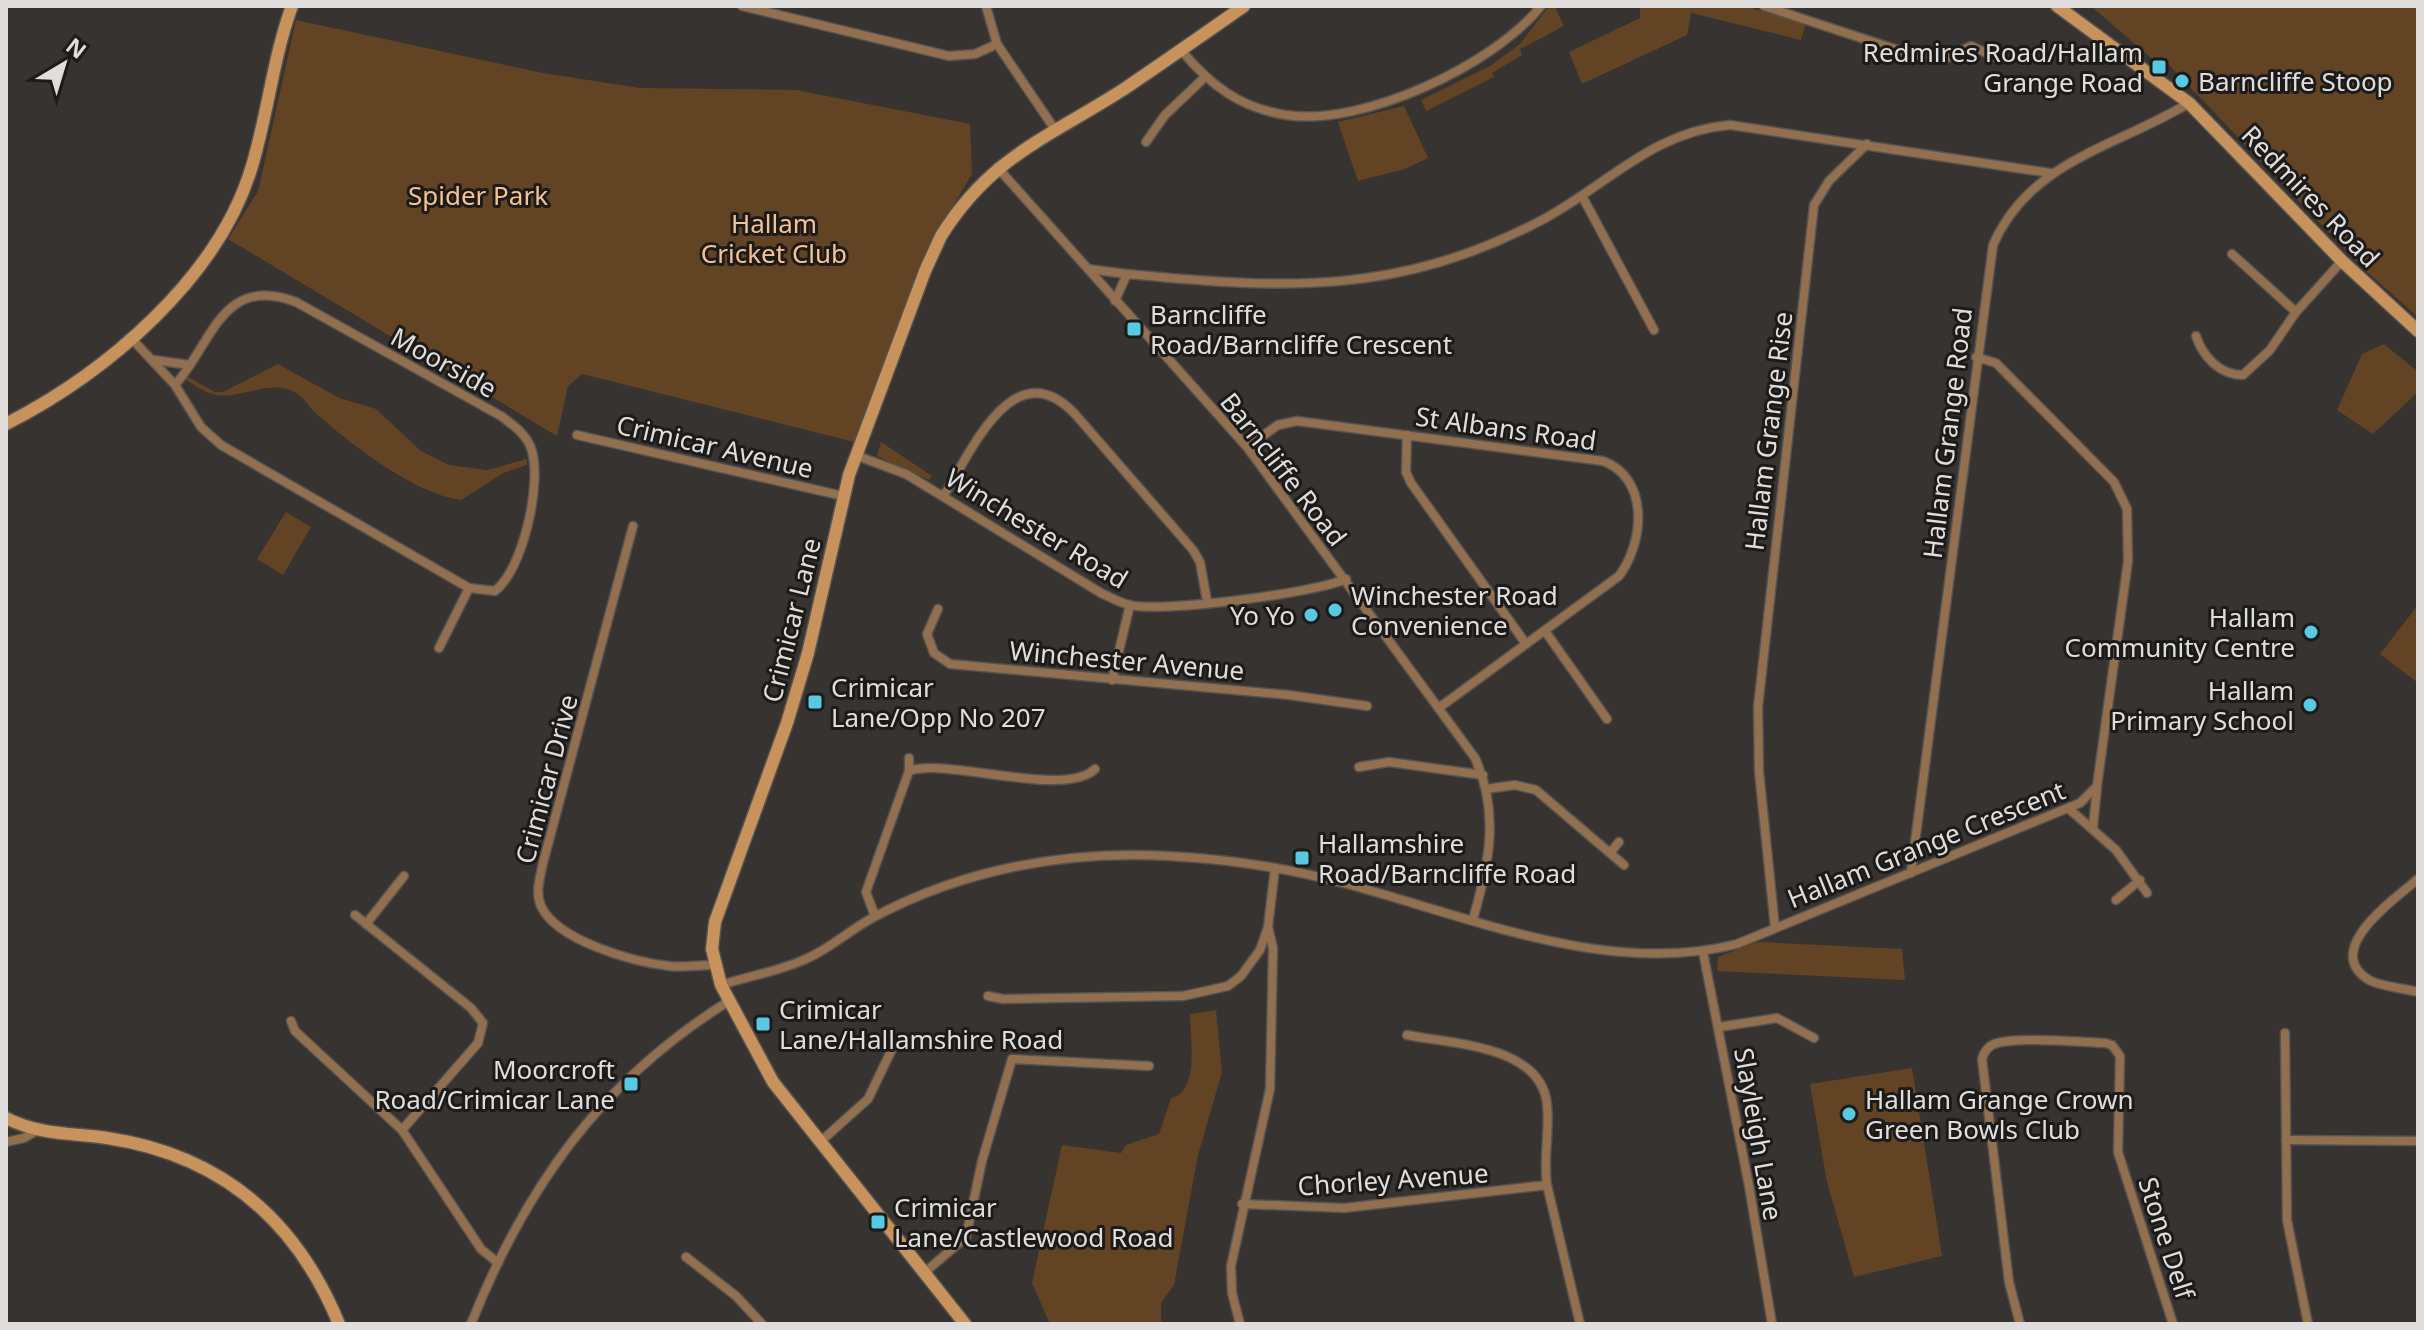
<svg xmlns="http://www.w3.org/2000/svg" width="2424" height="1330" font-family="'Noto Sans',sans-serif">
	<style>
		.green { fill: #624425 }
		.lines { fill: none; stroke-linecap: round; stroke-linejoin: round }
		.street-casing { stroke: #55524f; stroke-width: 11 }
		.secondary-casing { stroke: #55524f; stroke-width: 15 }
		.street { stroke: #92704f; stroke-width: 8 }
		.secondary { stroke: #c7925c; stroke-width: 12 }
		.poi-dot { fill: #57c9e3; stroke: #1c1b19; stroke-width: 3 }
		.labels { text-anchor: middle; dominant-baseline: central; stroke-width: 6; stroke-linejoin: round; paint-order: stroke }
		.poi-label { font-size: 26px; fill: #e0dedc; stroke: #1c1b19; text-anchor: start }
		.park-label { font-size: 26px; fill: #f6c290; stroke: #1c1b19 }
		.street-label { font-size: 26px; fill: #e0dedc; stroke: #1c1b19 }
	</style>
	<rect width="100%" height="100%" fill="#363330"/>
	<g class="green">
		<polygon points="1549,6 1562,6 1556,9 1564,26 1520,49 1522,55 1492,73 1494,77 1426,111 1421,100 1490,66 1520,44"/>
		<polygon points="1640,6 1744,6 1806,23 1801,40 1691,13 1687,35 1582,84 1569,52 1640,18"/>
		<polygon points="2084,6 2418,6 2418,317 2365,270 2166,62 2157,63 2093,8"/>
		<polygon points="296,20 543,73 640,88 796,90 970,124 972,174 925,253 854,442 582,374 568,386 557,436 228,239 258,191"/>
		<polygon points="1404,106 1428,158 1405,169 1358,181 1338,122"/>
		<polygon points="2384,344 2418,372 2418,392 2373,434 2337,410 2362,354"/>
		<path d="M278,364L339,398L376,409L421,451L449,465L487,470L527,459V465L503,473L461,500C415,494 353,446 319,416C311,410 306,400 298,394C271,376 238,402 213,394C204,392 194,385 186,380L188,377L215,392H223Z"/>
		<polygon points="881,442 932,476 929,480 877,456"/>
		<polygon points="286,512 311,527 283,575 257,559"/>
		<polygon points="2418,605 2418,683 2380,654"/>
		<polygon points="1757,942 1902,949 1905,980 1717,971 1718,957"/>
		<path d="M1216,1010L1222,1072L1198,1155L1174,1285L1161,1303V1324H1050L1032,1283L1062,1145L1121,1153L1126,1145L1159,1134L1171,1098C1200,1092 1190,1037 1190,1014Z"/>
		<polygon points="1912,1068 1942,1256 1854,1277 1827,1182 1810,1084"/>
	</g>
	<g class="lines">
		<defs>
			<g id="street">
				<polyline points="742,6 949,56 975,54 997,44"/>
				<polyline points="986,6 997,44 1056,131"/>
				<polyline points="1764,6 1913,55 1947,58 1971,46 1997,58"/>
				<path d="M1181,50C1210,85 1240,108 1286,115C1362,127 1494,65 1541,6"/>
				<polyline points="1146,142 1165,115 1204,78"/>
				<path d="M997,167L1247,447L1475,758C1500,813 1489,864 1473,919"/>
				<polyline points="1582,196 1654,330"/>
				<polyline points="2232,254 2296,312"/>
				<polyline points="1088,269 1127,274"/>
				<path d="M1115,301L1127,274C1284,289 1397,296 1542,220C1606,186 1653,131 1730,125L2050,173"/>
				<path d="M2196,336C2203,357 2220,375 2243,375L2270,350L2296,312L2342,261"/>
				<path d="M132,339L175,385L201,427L221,445L469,588L495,591C523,570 543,481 531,448C526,434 513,425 501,416L296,302C222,274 213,342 175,385"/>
				<polyline points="154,360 190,365"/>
				<polyline points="577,435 843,496"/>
				<polyline points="1407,435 1406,472 1411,483 1526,644"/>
				<path d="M1247,447L1278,425L1297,421L1603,461C1649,478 1645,541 1619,576L1440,707"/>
				<path d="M855,455L906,474L1101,593C1110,597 1120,603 1130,605C1161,613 1315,593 1346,579"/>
				<path d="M944,495C971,453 1013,349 1075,414L1193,550L1200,562L1207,601"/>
				<path d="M633,526L543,863C540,878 535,892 541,906C557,941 634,962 669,966C683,968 699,965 713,965"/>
				<polyline points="938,609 927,634 934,653 950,664 1289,695 1367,706"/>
				<polyline points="1545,631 1607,719"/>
				<polyline points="439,648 469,588"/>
				<polyline points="1112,680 1130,605"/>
				<polyline points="1359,767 1389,762 1483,775"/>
				<path d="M909,771C946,757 1064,799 1095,769"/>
				<polyline points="1486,789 1515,785 1536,790 1624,865"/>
				<polyline points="2068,808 2116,850 2147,893"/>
				<polyline points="2093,827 2097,788"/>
				<polyline points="1610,853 1619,842"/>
				<path d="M1911,873L1993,245C2030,160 2117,147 2189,103"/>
				<path d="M2418,879C2396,898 2320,950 2369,980C2382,987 2403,988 2418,992"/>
				<polyline points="2116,900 2140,880"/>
				<polyline points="355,915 471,1008 483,1023 478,1043 402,1130"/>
				<polyline points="875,916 866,892 909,771 909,758"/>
				<polyline points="366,924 404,876"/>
				<polyline points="1775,928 1759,771 1758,707 1814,205 1829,181 1867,144"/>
				<polyline points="1703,952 1749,1186 1772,1324"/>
				<path d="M721,985C749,976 781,971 808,958C832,947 851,929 874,917C964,869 1067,850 1168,856C1228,859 1288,868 1347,884C1470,917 1609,977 1737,944L2080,803L2097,786L2128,561L2127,509L2114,482L1996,363L1976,357"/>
				<polyline points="988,996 1003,999 1183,996 1228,986 1241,976 1260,950 1268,927 1275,868"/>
				<polyline points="291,1021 295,1031 402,1130 481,1249 498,1263"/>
				<polyline points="1719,1027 1777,1018 1814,1038"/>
				<polyline points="2285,1033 2287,1220 2308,1324"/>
				<path d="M1407,1035C1451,1044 1541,1045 1547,1104C1550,1131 1543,1158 1547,1185L1580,1324"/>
				<polyline points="2286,1140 2418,1141"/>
				<polyline points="6,1142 24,1138 36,1131"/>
				<polyline points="819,1143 868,1099 895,1043"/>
				<polyline points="1242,1204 1344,1208 1547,1185"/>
				<polyline points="686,1257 736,1296 762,1324"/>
				<polyline points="924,1273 966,1237 982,1161 1012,1059 1149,1066"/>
				<path d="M471,1324C526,1186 602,1080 729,1001"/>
				<polyline points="1240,1324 1232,1293 1231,1266 1270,1089 1273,948 1268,927"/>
				<path d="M2020,1324L2009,1282L1982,1059C1984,1052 1987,1047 1994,1044C2015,1036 2079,1042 2105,1043L2112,1045L2120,1056L2118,1152L2173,1324"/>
			</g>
			<g id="secondary">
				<polyline points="2057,6 2189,103 2342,261 2418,331"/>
				<path d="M6,424C106,373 219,278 252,166C268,113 273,58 292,6"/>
				<path d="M6,1118C39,1135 72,1133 107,1138C221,1155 296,1219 339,1324"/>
				<path d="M965,1324L773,1082L721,985L712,949L715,922L787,723L808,653L849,475L925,271L941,236C991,156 1048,138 1124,89C1164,62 1204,34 1244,6"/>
			</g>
		</defs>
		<use href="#street" class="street-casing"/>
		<use href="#secondary" class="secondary-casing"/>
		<use href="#street" class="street"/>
		<use href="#secondary" class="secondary"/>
	</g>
	<g class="poi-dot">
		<rect x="2151" y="59" width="16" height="16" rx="4"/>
		<circle cx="2182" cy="81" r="8"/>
		<rect x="1126" y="321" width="16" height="16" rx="4"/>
		<circle cx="1335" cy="610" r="8"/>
		<circle cx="1311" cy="615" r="8"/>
		<circle cx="2311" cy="632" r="8"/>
		<rect x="807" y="694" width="16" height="16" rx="4"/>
		<circle cx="2310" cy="705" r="8"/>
		<rect x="1294" y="850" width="16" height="16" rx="4"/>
		<rect x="755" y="1016" width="16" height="16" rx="4"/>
		<rect x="623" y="1076" width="16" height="16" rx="4"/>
		<circle cx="1849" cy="1114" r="8"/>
		<rect x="870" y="1214" width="16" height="16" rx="4"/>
	</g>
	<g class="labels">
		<g class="poi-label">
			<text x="2143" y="52" text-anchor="end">Redmires Road/Hallam<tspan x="2143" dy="30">Grange Road</tspan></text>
			<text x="2198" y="81">Barncliffe Stoop</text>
			<text x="1150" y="314">Barncliffe<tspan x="1150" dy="30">Road/Barncliffe Crescent</tspan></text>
			<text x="1351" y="595">Winchester Road<tspan x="1351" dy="30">Convenience</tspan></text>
			<text x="1295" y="615" text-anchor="end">Yo Yo</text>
			<text x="2295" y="617" text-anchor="end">Hallam<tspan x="2295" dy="30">Community Centre</tspan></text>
			<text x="831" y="687">Crimicar<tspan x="831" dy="30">Lane/Opp No 207</tspan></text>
			<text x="2294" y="690" text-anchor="end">Hallam<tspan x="2294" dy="30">Primary School</tspan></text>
			<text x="1318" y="843">Hallamshire<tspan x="1318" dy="30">Road/Barncliffe Road</tspan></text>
			<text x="779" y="1009">Crimicar<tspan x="779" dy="30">Lane/Hallamshire Road</tspan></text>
			<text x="615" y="1069" text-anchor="end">Moorcroft<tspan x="615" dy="30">Road/Crimicar Lane</tspan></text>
			<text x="1865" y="1099">Hallam Grange Crown<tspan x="1865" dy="30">Green Bowls Club</tspan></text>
			<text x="894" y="1207">Crimicar<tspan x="894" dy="30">Lane/Castlewood Road</tspan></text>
		</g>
		<g class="park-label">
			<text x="478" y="195">Spider Park</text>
			<text x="774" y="223">Hallam<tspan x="774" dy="30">Cricket Club</tspan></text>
		</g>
		<g class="street-label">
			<text transform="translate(2311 196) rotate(46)">Redmires Road</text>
			<text transform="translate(444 362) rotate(29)">Moorside</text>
			<text transform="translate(1506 428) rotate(8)">St Albans Road</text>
			<text transform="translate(1768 431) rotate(-83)">Hallam Grange Rise</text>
			<text transform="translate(1947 433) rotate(-83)">Hallam Grange Road</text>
			<text transform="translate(715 446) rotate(13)">Crimicar Avenue</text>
			<text transform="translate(1284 469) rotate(52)">Barncliffe Road</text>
			<text transform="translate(1037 528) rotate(31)">Winchester Road</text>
			<text transform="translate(791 620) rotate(-76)">Crimicar Lane</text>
			<text transform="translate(1127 660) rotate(5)">Winchester Avenue</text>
			<text transform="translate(546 779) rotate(-75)">Crimicar Drive</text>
			<text transform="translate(1926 844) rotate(-22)">Hallam Grange Crescent</text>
			<text transform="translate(1759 1134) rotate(80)">Slayleigh Lane</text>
			<text transform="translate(1393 1179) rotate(-4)">Chorley Avenue</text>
			<text transform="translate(2167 1238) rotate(72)">Stone Delf</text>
		</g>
	</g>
	<rect width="2424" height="1330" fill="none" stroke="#e0dedc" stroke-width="16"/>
	<g transform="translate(64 64) rotate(38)" stroke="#1c1b19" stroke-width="6" paint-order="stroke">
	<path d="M0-6L14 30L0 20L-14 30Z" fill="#e0dedc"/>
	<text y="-12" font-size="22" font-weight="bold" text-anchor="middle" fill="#e0dedc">N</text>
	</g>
</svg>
